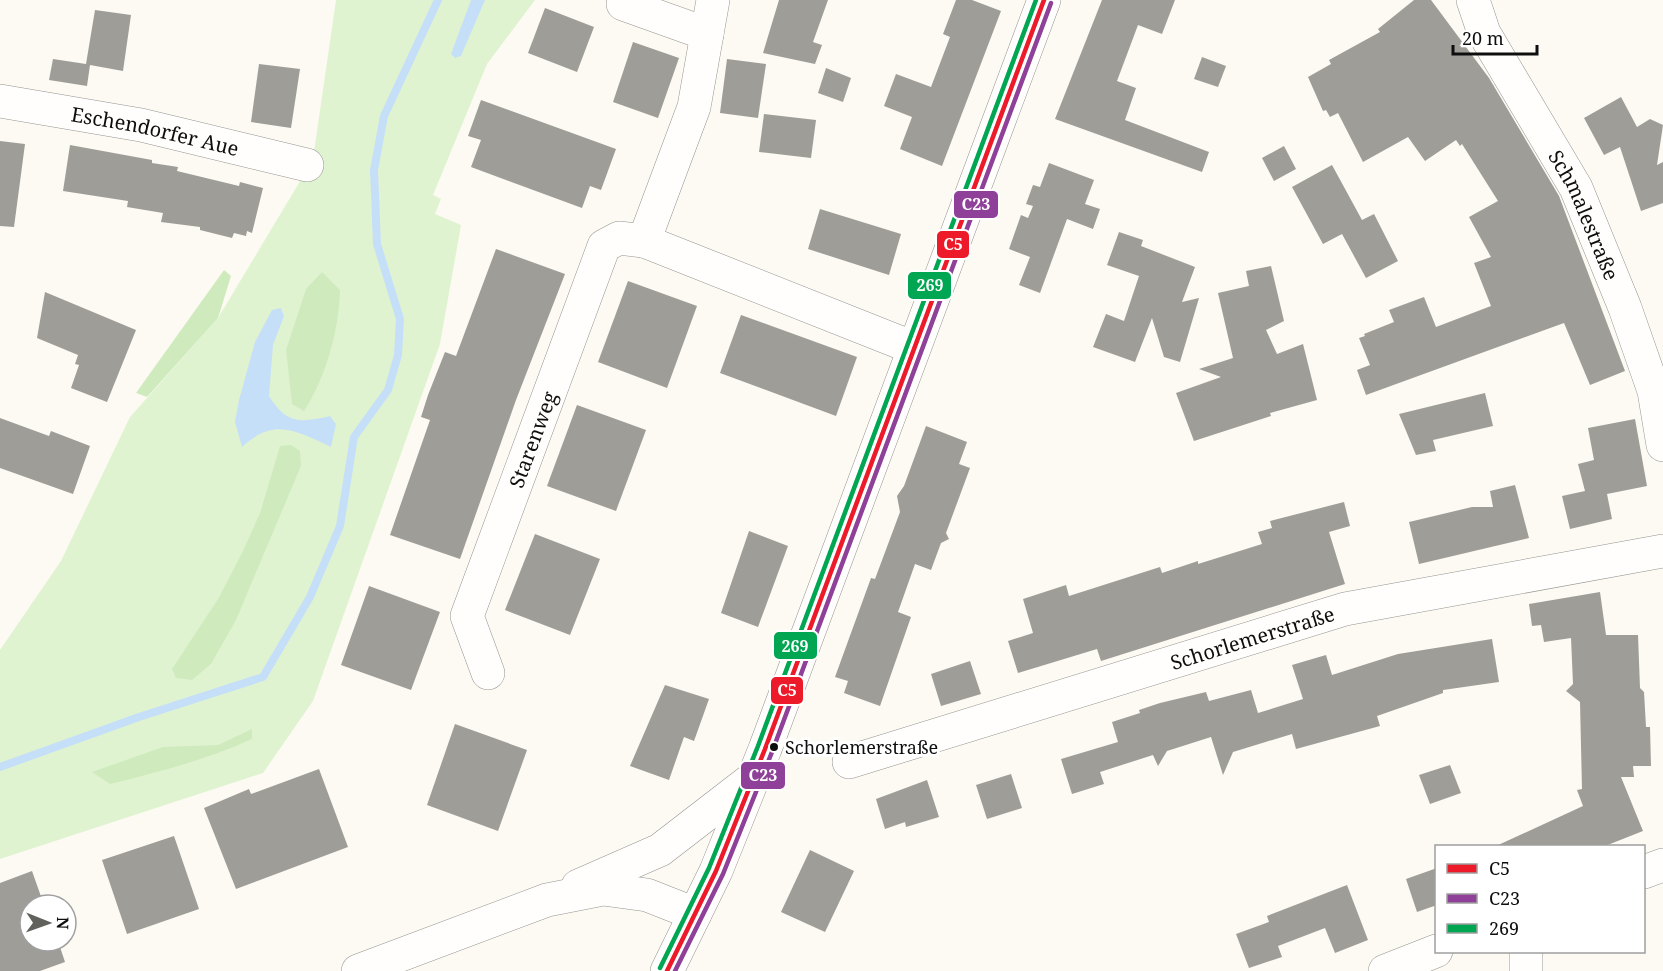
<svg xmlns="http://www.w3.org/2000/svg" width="1663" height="971" font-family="'Noto Serif',serif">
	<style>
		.green { fill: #e0f3d0 }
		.forest { fill: #cfebbe }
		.water { fill: #c6dff8 }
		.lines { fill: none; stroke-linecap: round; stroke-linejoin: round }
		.stream { stroke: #c6dff8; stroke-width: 8 }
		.building { fill: #9f9d98 }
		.minor-casing { stroke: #959491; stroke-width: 34 }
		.tertiary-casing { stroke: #959491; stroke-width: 34 }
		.minor { stroke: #fffefd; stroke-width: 33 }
		.tertiary { stroke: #fffefd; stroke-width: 33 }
		.bus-1-casing { stroke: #fff; stroke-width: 9 }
		.bus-2-casing { stroke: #fff; stroke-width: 9 }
		.bus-3-casing { stroke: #fff; stroke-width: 9 }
		.bus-1 { stroke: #ed1b29; stroke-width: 4.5 }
		.bus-2 { stroke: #8f4098; stroke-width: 4.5 }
		.bus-3 { stroke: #00a651; stroke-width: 4.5 }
		.bus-dot { fill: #0e0e0e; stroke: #fff; stroke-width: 2 }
		.labels { text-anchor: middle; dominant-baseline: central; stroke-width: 6; stroke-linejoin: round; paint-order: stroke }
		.bus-label { font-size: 18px; fill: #0e0e0e; stroke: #fff; text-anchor: start }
		.street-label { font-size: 20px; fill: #0e0e0e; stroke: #fff }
		.line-badge { stroke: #fff; stroke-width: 2 }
		.badge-label { font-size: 16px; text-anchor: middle; font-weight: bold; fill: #fff }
	</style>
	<rect width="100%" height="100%" fill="#fcfaf2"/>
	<polygon class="green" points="336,0 535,0 487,64 433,195 441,199 435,214 461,225 440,344 313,701 263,773 0,859 0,650 61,561 130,417 218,318 299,183 314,152"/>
	<g class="forest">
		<polygon points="224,270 231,276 218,318 147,397 136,393"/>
		<path d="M322,272L340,290C339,330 326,377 304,411L292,404L286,350L306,289Z"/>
		<polygon points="291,445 300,451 301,466 236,620 211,664 192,680 176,678 172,669 218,599 242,553 260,513 280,446"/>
		<path d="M252,729V739C206,760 159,772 110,784L92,772L163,747L218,745Z"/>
	</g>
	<g class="water">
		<polygon points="471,0 485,0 461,56 455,58 451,54"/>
		<path d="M281,308L284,316L273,345L269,396C287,424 299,423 330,416L336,424L331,447C296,431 274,417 242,447L235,422L239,400L255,342L272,310Z"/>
	</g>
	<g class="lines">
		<polyline class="stream" points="0,767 139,717 263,677 310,597 340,526 354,437 388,390 398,355 400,319 377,244 374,170 384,116 438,0"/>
	</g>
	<g class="building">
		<polygon points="779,0 828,0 813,42 822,45 815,64 763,53"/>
		<polygon points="956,0 972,0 1001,11 942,166 900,149 912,117 884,106 896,74 931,87 950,37 943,34"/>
		<polygon points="1102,0 1175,0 1162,34 1138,25 1117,81 1136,88 1125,120 1209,152 1202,172 1055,119"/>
		<polygon points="1414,0 1431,0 1489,78 1559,196 1625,371 1590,385 1564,323 1366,395 1357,370 1370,365 1359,338 1365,336 1364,334 1394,322 1389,310 1424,297 1436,327 1491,306 1474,263 1491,257 1469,217 1498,201 1462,144 1460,146 1456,140 1425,161 1408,137 1363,162 1338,113 1330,117 1326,110 1323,111 1308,77 1331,64 1329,60 1380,32 1378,29"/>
		<polygon points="545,8 594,27 577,72 528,53"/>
		<polygon points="95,10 131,15 123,71 90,65 87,86 49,80 53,59 86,64"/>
		<polygon points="633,42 679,58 658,118 613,102"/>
		<polygon points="1202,57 1226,66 1218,87 1194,79"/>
		<polygon points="727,59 766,64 758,118 720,113"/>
		<polygon points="259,64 300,69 291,128 251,122"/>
		<polygon points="826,68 851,78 843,102 818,93"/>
		<polygon points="1621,97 1637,127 1650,119 1663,125 1657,165 1663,162 1663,203 1641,211 1620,147 1604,155 1584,118"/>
		<polygon points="481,100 616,149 601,190 590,186 582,208 471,167 481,140 468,136"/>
		<polygon points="764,114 816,120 811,158 759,152"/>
		<polygon points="0,141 25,144 14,227 0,226"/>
		<polygon points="70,145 152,160 152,163 178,167 177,171 239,186 240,182 263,188 252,233 247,231 246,236 234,233 232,238 200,230 200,227 161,222 163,213 127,207 128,201 63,191"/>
		<polygon points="1284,146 1296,169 1274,181 1262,158"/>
		<polygon points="1049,163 1094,180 1085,204 1100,209 1093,229 1067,219 1040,293 1019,285 1030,257 1009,249 1021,215 1028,218 1033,206 1026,204 1033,185 1040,187"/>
		<polygon points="1332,165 1362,220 1374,214 1398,261 1366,278 1342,234 1323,244 1292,187"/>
		<polygon points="820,209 901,234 889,275 808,249"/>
		<polygon points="1119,232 1143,240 1141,246 1195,267 1182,302 1199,298 1180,362 1164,357 1152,318 1135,362 1093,347 1106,314 1124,321 1139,276 1107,265"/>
		<polygon points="496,249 565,274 516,400 460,559 390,535 430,420 421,417 428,395 445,352 456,356"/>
		<polygon points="1271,266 1284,321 1266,330 1277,354 1303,344 1317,400 1270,413 1271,416 1194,441 1176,393 1221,377 1199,369 1233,358 1218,293 1249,286 1246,271"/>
		<polygon points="628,281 697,306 667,388 598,362"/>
		<polygon points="45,292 136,330 107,402 71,388 79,365 75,364 78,355 37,338"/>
		<polygon points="741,315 857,357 836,416 720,373"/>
		<polygon points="1485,393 1493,426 1433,440 1436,451 1416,455 1399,414"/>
		<polygon points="577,405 646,430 616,511 547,486"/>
		<polygon points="0,418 49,436 51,431 90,446 73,494 0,468"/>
		<polygon points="1635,419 1647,486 1607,494 1612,519 1570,529 1562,496 1585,491 1578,464 1594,460 1588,428"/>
		<polygon points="926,426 967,442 959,464 970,468 946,533 949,539 941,543 931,570 915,564 898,612 911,617 880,706 844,693 848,681 835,677 871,578 875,579 900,512 897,496 904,486"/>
		<polygon points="1515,485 1529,538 1419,564 1409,522 1472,507 1493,507 1490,491"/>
		<polygon points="1344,502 1350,526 1329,532 1345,584 1101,661 1097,649 1018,673 1008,641 1033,633 1023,599 1066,585 1069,596 1160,567 1162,573 1198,561 1198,564 1262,544 1258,532 1272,528 1270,521"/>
		<polygon points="749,531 788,546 758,627 721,613"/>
		<polygon points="535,534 600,559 570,635 505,610"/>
		<polygon points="369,586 440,612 411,690 341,665"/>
		<polygon points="1600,592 1606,635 1638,635 1640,688 1644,692 1646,727 1650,727 1651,766 1633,766 1634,777 1621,777 1643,831 1605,846 1496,846 1583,806 1577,790 1582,789 1580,702 1566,691 1573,684 1571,638 1544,642 1541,625 1532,626 1529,604"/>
		<polygon points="1492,639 1499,682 1443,690 1443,693 1377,716 1380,726 1296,749 1292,734 1233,752 1223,775 1211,737 1167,751 1158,766 1153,755 1100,772 1104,784 1072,794 1061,759 1118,742 1112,722 1140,713 1139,710 1160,703 1206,692 1209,701 1251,690 1258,713 1303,699 1292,665 1326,655 1332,675 1398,654"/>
		<polygon points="970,661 981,694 941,706 931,674"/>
		<polygon points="665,685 709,699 694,741 684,737 669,780 630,766"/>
		<polygon points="455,724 527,750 498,831 427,805"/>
		<polygon points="1450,765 1461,793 1430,804 1419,775"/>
		<polygon points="319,769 348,847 236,889 204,808 249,789 251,794"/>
		<polygon points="1011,774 1022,808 987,819 976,785"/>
		<polygon points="927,780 939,817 906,827 905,822 885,829 876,799"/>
		<polygon points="174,836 199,909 127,934 102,860"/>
		<polygon points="810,850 854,871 825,932 781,912"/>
		<polygon points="1437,868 1437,905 1417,912 1406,879"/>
		<polygon points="32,871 44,905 30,905 30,941 58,941 65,962 40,971 0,971 0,883"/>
		<polygon points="1347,885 1368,940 1335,953 1325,928 1278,946 1282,957 1249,968 1236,934 1269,922 1267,916"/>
	</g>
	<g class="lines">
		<defs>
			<g id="minor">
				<polyline points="713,0 694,107 644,241 914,348"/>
				<path id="s1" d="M1473,0L1484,33L1576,188L1625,308L1654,391L1663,445"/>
				<polyline points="623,4 707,34"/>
				<path id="s2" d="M0,101L141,125L307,165"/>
				<path id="s3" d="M488,673L467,616L604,246L619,238L644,241"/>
				<path id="s4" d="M849,762L1345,609L1663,551"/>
				<polyline points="1644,872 1663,865"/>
				<polyline points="578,886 660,850 752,779"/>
				<polyline points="358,971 547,900 603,889 647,895 695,914"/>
				<polyline points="1385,971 1436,951"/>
				<polyline points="1526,971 1526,952"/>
			</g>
			<polyline id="tertiary" points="667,971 716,871 765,749 1044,0"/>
		</defs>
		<use href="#minor" class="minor-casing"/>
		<use href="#tertiary" class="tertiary-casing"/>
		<use href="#minor" class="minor"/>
		<use href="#tertiary" class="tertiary"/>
		<defs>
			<polyline id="bus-1" points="667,971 716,871 765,749 1044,0"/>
			<polyline id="bus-2" points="675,971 723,874 772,752 1051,3"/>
			<polyline id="bus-3" points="660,968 709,868 758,746 1036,0"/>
		</defs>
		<use href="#bus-1" class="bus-1-casing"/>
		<use href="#bus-2" class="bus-2-casing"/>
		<use href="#bus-3" class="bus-3-casing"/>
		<use href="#bus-1" class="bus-1"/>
		<use href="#bus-2" class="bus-2"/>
		<use href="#bus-3" class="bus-3"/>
	</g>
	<circle class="bus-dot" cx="774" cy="747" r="5"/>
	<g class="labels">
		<g class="bus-label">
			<text x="785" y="747">Schorlemerstraße</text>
		</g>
		<g class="street-label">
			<text stroke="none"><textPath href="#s2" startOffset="158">Eschendorfer Aue</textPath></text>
			<text stroke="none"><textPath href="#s1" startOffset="243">Schmalestraße</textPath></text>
			<text stroke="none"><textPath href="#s3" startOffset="249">Starenweg</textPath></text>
			<text stroke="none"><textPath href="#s4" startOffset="422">Schorlemerstraße</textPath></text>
		</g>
	</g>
	<g class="line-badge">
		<rect x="953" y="190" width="46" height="29" rx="6" fill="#8f4098"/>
		<rect x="936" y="230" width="34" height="29" rx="6" fill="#ed1b29"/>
		<rect x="907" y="271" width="45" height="29" rx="6" fill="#00a651"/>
		<rect x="773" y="631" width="45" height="29" rx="6" fill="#00a651"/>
		<rect x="770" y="676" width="34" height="29" rx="6" fill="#ed1b29"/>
		<rect x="740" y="761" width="46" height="29" rx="6" fill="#8f4098"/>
	</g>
	<g class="badge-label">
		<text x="976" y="210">C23</text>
		<text x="953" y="250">C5</text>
		<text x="930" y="291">269</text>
		<text x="795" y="652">269</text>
		<text x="787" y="696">C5</text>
		<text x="763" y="781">C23</text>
	</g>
	<rect x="1435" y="845" width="210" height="108" fill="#ffffff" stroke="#9f9f9f" stroke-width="1.5"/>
	<rect x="1447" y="864" width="30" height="9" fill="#ed1b29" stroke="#9f9f9f" stroke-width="1.5"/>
	<text x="1489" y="875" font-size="18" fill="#0e0e0e">C5</text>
	<rect x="1447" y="894" width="30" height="9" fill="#8f4098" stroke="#9f9f9f" stroke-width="1.5"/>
	<text x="1489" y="905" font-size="18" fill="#0e0e0e">C23</text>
	<rect x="1447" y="924" width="30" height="9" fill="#00a651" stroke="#9f9f9f" stroke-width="1.5"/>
	<text x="1489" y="935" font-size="18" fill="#0e0e0e">269</text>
	<g transform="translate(48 923) rotate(91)"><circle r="28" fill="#ffffff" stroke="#9f9f9f" stroke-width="1.5"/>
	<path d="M0-4.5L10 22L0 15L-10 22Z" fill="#61615e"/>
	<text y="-9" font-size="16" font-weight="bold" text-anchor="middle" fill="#0e0e0e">N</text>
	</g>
	<path d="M1453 45v9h84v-9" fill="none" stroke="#0e0e0e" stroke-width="3"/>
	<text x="1462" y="45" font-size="18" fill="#0e0e0e" stroke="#ffffff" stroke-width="4.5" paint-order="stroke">20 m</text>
</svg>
